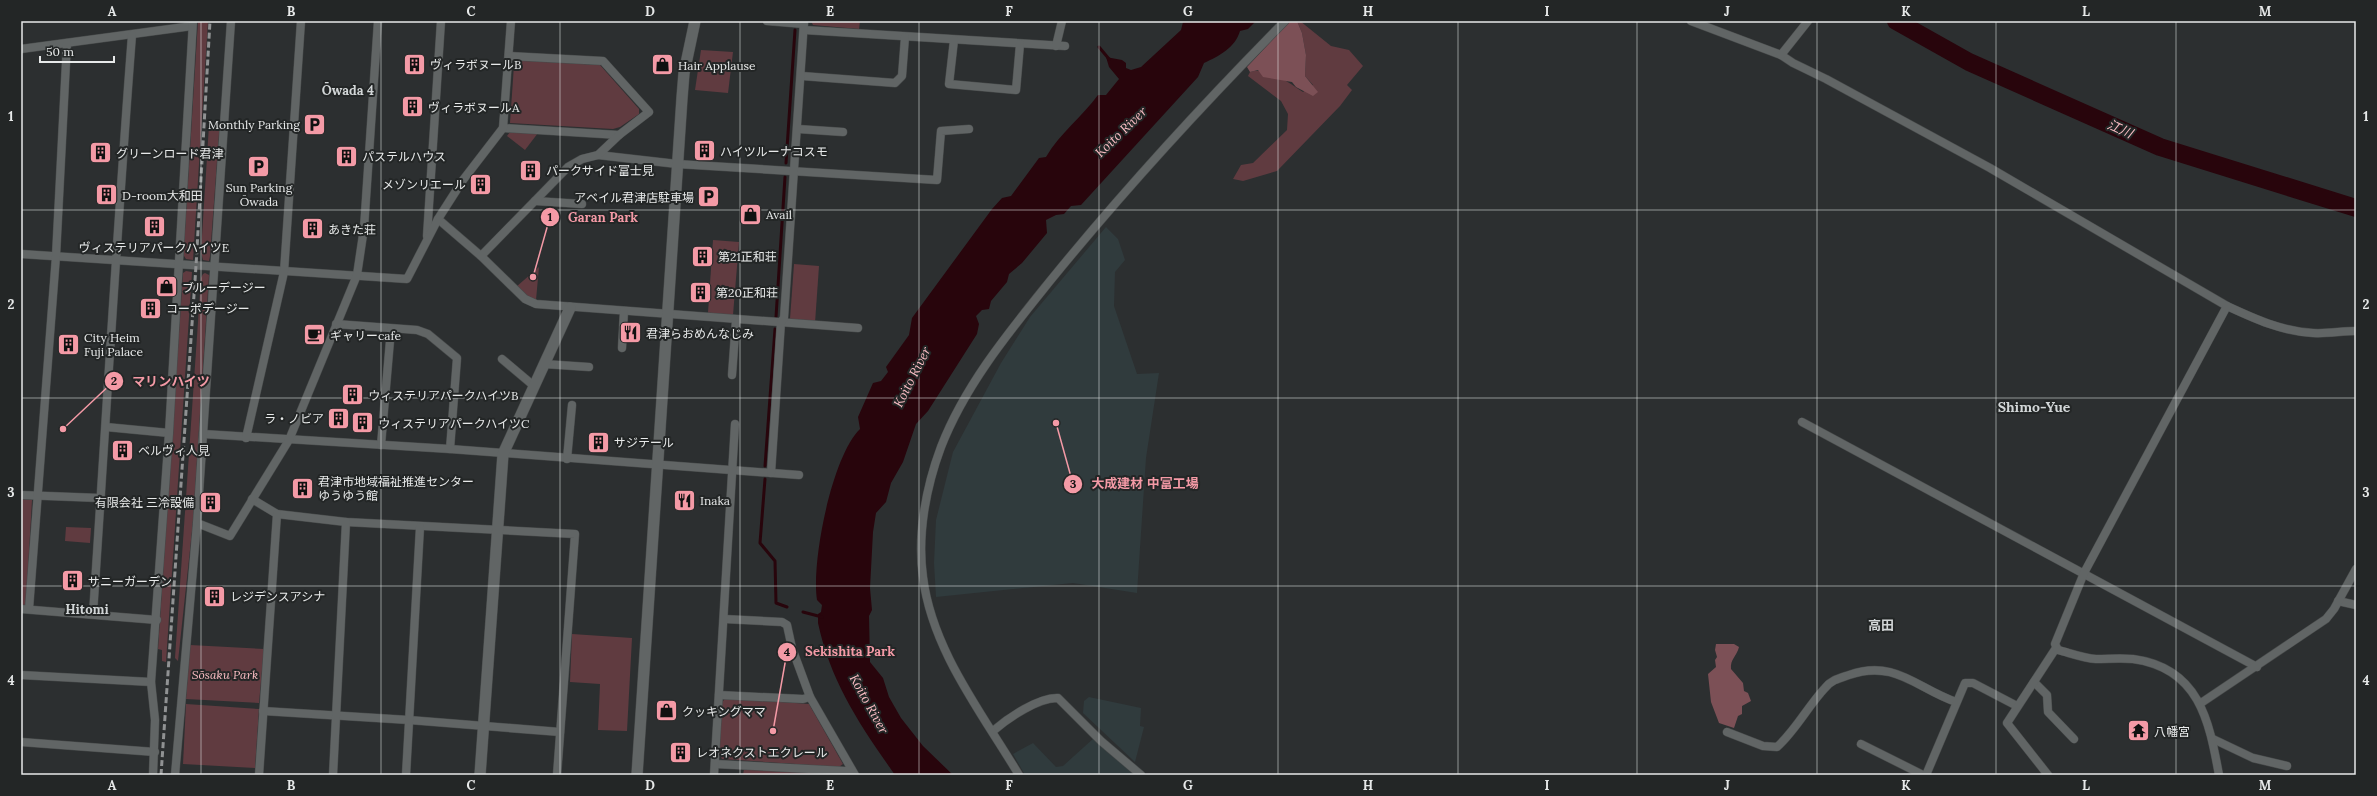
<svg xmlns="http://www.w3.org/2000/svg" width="2377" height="796" font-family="Lora,'Noto Sans JP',serif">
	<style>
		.built { fill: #303b3d }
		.green { fill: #603b40 }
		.forest { fill: #7c5056 }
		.water { fill: #28050c }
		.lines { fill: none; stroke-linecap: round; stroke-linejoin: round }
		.stream { stroke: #28050c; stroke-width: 3 }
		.river { stroke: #28050c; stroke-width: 18 }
		.minor-casing { stroke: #474a4a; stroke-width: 9 }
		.tertiary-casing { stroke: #474a4a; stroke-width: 12 }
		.minor { stroke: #616565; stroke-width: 8 }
		.tertiary { stroke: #616565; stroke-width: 11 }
		.rail { stroke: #909293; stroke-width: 3; stroke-dasharray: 6 3; stroke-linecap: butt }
		.grid { fill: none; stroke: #e7e9e9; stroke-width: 1; stroke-opacity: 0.55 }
		.labels { text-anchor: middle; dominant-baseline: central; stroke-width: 4; stroke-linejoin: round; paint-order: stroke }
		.poi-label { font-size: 12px; fill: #e7e9e9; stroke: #232626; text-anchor: start }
		.park-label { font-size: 12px; font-style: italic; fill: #f9bcc2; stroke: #232626 }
		.neighbourhood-label { font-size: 13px; font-weight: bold; fill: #d2d6d7; stroke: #232626 }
		.water-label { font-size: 13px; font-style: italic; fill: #fcbec5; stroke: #232626 }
		.quarter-label { font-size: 14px; font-weight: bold; fill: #d2d6d7; stroke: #232626 }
		.leader { fill: none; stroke: #f49aa6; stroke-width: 1.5 }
		.callout-dot { fill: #f49aa6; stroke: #232626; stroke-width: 1.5 }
		.mark-label { font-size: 12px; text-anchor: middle; font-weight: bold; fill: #111 }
		.callout-label { font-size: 13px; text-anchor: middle; font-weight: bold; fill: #f49aa6; stroke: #232626; stroke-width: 4; stroke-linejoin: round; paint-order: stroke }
		.neatline { fill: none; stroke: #e7e9e9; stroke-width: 1.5 }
		.grid-label { font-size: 13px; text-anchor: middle; font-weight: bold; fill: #e7e9e9 }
	</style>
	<rect width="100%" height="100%" fill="#2c2f30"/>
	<g class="built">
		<polygon points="1106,227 1118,239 1125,260 1115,272 1114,306 1137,374 1159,373 1146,458 1137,593 1073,583 936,597 934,563 936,520 953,452 1001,363 1030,317"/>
		<polygon points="1089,697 1141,708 1140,726 1144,727 1135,762 1083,713 1084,701"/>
		<polygon points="1094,738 1134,775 1025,775 1013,754 1033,743 1056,767 1063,766"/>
	</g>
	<g class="green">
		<polygon points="198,21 208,21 193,260 186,259 184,256 184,246"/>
		<polygon points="811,21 860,21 859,29 813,25"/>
		<path d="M1297,21H1300L1331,46L1349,50L1363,66L1347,85L1352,90L1340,106L1277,171L1243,181L1233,179L1241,165L1253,163L1287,130L1288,114L1281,101L1248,76L1250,72C1268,66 1289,83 1303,92L1313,85L1305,76L1306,55L1302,33Z"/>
		<polygon points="701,50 733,52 728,93 695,90"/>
		<polygon points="519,60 600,65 639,109 639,114 620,127 613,129 510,123 514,65"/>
		<polygon points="220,121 210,256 209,261 203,260 201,252 209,125"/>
		<polygon points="510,132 538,133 525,150 507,136"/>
		<polygon points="713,240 739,242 733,315 708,313"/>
		<polygon points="794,264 819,266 815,323 790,319"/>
		<polygon points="539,267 536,300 528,297 516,287"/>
		<polygon points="186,271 192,272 166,662 162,661 162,650 158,649 183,273"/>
		<polygon points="205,273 209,275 193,522 178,661 175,658 201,278 203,274"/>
		<polygon points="21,499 32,500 26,605 21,605"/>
		<polygon points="66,527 91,528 90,543 65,541"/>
		<polygon points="572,634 632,638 627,731 598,730 600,684 570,682"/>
		<polygon points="190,645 264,649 259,703 186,699"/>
		<polygon points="726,698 809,704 843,764 839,767 722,759 719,754 722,702"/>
		<polygon points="186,704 259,709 255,768 183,764"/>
		<polygon points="744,769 847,775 743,775"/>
	</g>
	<g class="forest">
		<polygon points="1290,21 1297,21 1302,33 1306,55 1305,76 1318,92 1313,96 1296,87 1292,82 1263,77 1258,70 1250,72 1247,67"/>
		<path d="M1716,644H1734L1739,647C1737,656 1730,659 1731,669L1743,683L1744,691L1748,693L1751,701L1742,706V714L1738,716L1734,728L1719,723L1711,702L1708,674L1716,667L1715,660L1717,657L1715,650Z"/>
	</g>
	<path class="water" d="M1187,21H1256L1248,29L1240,31C1235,48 1219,56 1204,63L1198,77L1081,205L1071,206L1064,214L1056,215L1046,220L1047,233L1022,263L1009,274L1007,282L991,301L989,309L982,310L976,316L979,324L977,334L928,411L916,424L903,462L891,483L886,502L876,513L873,532L870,588L872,610L869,616L870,662L883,678L889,697L901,718L923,746L953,775H895C860,725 831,683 818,623V614L821,612L822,605L817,600C811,562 832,456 860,429L858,417L873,383L881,381L888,372L886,367L909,335L912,318L992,209L1002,198L1011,196L1039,158L1046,157C1060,133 1082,117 1098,95H1106L1119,79L1109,67L1106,57L1122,60L1126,63V68L1131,70L1141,67L1181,30L1183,22Z"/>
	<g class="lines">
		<g class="stream">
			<polyline points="1099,47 1109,59"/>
			<polyline points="786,163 795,30"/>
			<polyline points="776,317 785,177"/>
			<polyline points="765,466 775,329"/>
			<polyline points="765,479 760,543 775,561 776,603 787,607"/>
			<polyline points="803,612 822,617"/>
		</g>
		<polyline class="river" points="1896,21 1969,62 2160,147 2356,208"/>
		<defs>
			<g id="minor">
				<polyline points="767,21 804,24"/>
				<path d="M1691,21L1781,55L1793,63L1826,79L1990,168L2227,306C2255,319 2281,331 2313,333C2327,334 2342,331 2356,331"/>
				<polyline points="804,30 1065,46"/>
				<polyline points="954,40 949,84 1016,90 1020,44"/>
				<polyline points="1056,46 1062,21"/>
				<polyline points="21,49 192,26"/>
				<polyline points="1781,55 1808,21"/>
				<polyline points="802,76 895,83 902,76 905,37"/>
				<polyline points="503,128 619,135"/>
				<polyline points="798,129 843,132"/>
				<polyline points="598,155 677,164 937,180 941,131 969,129"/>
				<polyline points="535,201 582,204"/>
				<polyline points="438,219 481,256 525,299 536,304 858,328"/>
				<polyline points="427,236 441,21"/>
				<polyline points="21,254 407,279 438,219 463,180 503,128 511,21"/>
				<polyline points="481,256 568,167 582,159 598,155 619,135 649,112 603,61 509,56"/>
				<polyline points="336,324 417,330 428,334 457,358 450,449"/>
				<polyline points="622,348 624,311"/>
				<polyline points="502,359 534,386"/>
				<polyline points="544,364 589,367"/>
				<polyline points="732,375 736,320"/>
				<polyline points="1802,422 2257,667"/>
				<polyline points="106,427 169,433"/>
				<polyline points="203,434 450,449 799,475"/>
				<polyline points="246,438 284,272 301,21"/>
				<polyline points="381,445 391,329"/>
				<polyline points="567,459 572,405"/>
				<polyline points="771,473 781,322 784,318 804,21"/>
				<polyline points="21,495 100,498"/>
				<polyline points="252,499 277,514 346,522 575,534 557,775"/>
				<polyline points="197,523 230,536 289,440 357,275 364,228 378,21"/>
				<polyline points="2338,601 2356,605"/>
				<polyline points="21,609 157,620"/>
				<polyline points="29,609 56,256 67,43"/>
				<path d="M93,614C106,421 117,228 132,35"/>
				<polyline points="724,619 782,622 787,625 792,648 810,697 855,775"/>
				<polyline points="21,675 151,682"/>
				<polyline points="2034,682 2047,695 2048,712 2074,739"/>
				<polyline points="719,695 803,699 810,697"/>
				<polyline points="2201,703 2326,619 2334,609 2356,569"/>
				<polyline points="263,711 409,720 560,732"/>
				<path d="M993,731C1008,718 1039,697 1058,698L1101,741L1141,775"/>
				<path d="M1727,732L1763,746L1777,747C1796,730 1808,706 1825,688C1831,680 1840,678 1849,675C1895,659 1916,688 1956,702"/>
				<polyline points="2213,739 2253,758 2287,766"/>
				<polyline points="21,742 155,752"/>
				<polyline points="1861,744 1923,775"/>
				<polyline points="715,764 846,771 851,769"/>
				<polyline points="153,775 155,720 151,682 169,433 193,21"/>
				<polyline points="175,775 197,523 231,21"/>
				<polyline points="259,775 277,514"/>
				<polyline points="333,775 346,522"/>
				<polyline points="406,775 420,527"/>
				<polyline points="714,775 735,424"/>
				<path d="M1019,775C982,713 932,650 923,577C917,535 926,487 941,447C965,385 1009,332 1050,281C1124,190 1203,104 1285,21"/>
				<polyline points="1926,775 1965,683 1973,683 2017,706"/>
				<polyline points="2048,775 2007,723 2056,648"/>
				<path d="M2219,775C2209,720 2199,668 2133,659C2120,658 2109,659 2096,659C2083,658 2070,653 2058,650L2055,644L2084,573L2227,306"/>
			</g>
			<g id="tertiary">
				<polyline points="480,775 503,454 570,308"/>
				<polyline points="637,775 682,98 684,73 695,21"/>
			</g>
		</defs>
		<use href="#minor" class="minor-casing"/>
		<use href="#tertiary" class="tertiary-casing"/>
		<use href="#minor" class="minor"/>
		<use href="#tertiary" class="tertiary"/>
		<polyline class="rail" points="161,775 196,266 210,21"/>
	</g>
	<path class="grid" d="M201,21V775M381,21V775M560,21V775M740,21V775M919,21V775M1099,21V775M1278,21V775M1458,21V775M1637,21V775M1817,21V775M1996,21V775M2176,21V775M21,210H2356M21,398H2356M21,586H2356"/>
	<defs>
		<symbol id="building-square" viewBox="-11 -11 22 22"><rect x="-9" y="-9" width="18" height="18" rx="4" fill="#f49aa6" stroke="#232626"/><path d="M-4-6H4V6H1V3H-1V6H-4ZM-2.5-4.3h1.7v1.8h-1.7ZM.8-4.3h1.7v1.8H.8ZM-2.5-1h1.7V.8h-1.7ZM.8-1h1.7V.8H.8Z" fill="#111"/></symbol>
		<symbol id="shop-square" viewBox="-11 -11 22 22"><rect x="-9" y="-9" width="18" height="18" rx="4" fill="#f49aa6" stroke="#232626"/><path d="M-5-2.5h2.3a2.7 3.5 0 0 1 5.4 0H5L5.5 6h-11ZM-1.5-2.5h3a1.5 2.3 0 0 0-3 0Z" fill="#111"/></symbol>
		<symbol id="parking-square" viewBox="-11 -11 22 22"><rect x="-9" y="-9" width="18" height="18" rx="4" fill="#f49aa6" stroke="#232626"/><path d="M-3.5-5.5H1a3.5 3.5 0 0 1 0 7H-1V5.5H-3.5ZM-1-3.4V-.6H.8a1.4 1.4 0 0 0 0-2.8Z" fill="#111"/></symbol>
		<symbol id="restaurant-square" viewBox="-11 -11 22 22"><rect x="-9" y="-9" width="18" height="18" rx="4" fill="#f49aa6" stroke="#232626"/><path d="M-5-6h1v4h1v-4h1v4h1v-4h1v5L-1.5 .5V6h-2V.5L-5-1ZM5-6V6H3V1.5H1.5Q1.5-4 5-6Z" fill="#111"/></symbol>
		<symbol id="cafe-square" viewBox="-11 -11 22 22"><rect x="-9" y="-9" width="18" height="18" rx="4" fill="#f49aa6" stroke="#232626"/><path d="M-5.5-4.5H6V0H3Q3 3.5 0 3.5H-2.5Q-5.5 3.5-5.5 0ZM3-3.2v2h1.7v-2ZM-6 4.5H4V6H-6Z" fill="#111"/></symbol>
		<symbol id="temple-square" viewBox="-11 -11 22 22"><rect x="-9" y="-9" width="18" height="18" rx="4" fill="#f49aa6" stroke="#232626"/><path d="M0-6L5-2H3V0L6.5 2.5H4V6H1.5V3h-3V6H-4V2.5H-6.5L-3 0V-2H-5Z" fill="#111"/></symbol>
	</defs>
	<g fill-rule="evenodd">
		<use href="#building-square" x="402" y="52" width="25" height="25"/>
		<use href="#shop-square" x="650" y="52" width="25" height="25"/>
		<use href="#building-square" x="400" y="94" width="25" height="25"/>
		<use href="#parking-square" x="302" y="112" width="25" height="25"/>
		<use href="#building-square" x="692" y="138" width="25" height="25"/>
		<use href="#building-square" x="88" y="140" width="25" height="25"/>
		<use href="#building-square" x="334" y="144" width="25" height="25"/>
		<use href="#parking-square" x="246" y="154" width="25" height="25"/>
		<use href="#building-square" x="518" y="158" width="25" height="25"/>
		<use href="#building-square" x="468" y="172" width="25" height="25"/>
		<use href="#building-square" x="94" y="182" width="25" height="25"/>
		<use href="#parking-square" x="696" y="184" width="25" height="25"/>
		<use href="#shop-square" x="738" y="202" width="25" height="25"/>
		<use href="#building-square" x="142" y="214" width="25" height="25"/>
		<use href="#building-square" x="300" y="216" width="25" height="25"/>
		<use href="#building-square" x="690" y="244" width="25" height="25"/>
		<use href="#shop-square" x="154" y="274" width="25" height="25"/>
		<use href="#building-square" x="688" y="280" width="25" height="25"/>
		<use href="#building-square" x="138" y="296" width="25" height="25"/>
		<use href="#restaurant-square" x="618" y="320" width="25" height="25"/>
		<use href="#cafe-square" x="302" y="322" width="25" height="25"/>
		<use href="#building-square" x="56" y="332" width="25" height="25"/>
		<use href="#building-square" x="340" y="382" width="25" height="25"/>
		<use href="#building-square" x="326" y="406" width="25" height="25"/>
		<use href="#building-square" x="350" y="410" width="25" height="25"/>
		<use href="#building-square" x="586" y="430" width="25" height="25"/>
		<use href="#building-square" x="110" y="438" width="25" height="25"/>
		<use href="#building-square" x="290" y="476" width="25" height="25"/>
		<use href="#restaurant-square" x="672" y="488" width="25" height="25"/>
		<use href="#building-square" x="198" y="490" width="25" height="25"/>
		<use href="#building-square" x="60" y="568" width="25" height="25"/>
		<use href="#building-square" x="202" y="584" width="25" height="25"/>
		<use href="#shop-square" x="654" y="698" width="25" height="25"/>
		<use href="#temple-square" x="2126" y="718" width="25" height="25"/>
		<use href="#building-square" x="668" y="740" width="25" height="25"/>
	</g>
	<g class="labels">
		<g class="poi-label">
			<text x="430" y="64">ヴィラボヌールB</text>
			<text x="678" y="65">Hair Applause</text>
			<text x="428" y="107">ヴィラボヌールA</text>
			<text x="300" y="124" text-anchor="end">Monthly Parking</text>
			<text x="720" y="151">ハイツルーナコスモ</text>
			<text x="116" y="153">グリーンロード君津</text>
			<text x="362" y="156">パステルハウス</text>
			<text x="546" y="170">パークサイド富士見</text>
			<text x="466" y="184" text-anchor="end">メゾンリエール</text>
			<text x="259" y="187" text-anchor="middle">Sun Parking<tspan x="259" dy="14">Ōwada</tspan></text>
			<text x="122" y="195">D-room大和田</text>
			<text x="694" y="197" text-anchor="end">アベイル君津店駐車場</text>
			<text x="766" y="214">Avail</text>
			<text x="328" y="229">あきた荘</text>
			<text x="154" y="247" text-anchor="middle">ヴィステリアパークハイツE</text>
			<text x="718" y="256">第21正和荘</text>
			<text x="182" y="287">ブルーデージー</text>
			<text x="716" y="292">第20正和荘</text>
			<text x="166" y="308">コーポデージー</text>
			<text x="646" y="333">君津らおめんなじみ</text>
			<text x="330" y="335">ギャリーcafe</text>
			<text x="84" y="337">City Heim<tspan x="84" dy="14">Fuji Palace</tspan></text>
			<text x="368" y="395">ウィステリアパークハイツB</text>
			<text x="324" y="418" text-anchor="end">ラ・ノビア</text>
			<text x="378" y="423">ウィステリアパークハイツC</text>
			<text x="614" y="442">サジテール</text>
			<text x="138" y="450">ベルヴィ人見</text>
			<text x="318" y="481">君津市地域福祉推進センター<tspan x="318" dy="14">ゆうゆう館</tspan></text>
			<text x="700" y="500">Inaka</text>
			<text x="194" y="502" text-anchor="end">有限会社 三冷設備</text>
			<text x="88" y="581">サニーガーデン</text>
			<text x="230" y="596">レジデンスアシナ</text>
			<text x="682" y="711">クッキングママ</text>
			<text x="2154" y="731">八幡宮</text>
			<text x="696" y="752">レオネクストエクレール</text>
		</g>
		<g class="park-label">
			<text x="225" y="674">Sōsaku Park</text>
		</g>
		<g class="neighbourhood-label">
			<text x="348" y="90">Ōwada 4</text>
			<text x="87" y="609">Hitomi</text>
			<text x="1881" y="625">高田</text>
		</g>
		<g class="water-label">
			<text transform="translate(2120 129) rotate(24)">江川</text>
			<text transform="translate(1121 132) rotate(-44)">Koito River</text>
			<text transform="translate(912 377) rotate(-63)">Koito River</text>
			<text transform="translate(869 704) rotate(61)">Koito River</text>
		</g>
		<g class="quarter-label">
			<text x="2034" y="407">Shimo-Yue</text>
		</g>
	</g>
	<path class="leader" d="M533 277L550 217M63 429L114 381M1056 423L1073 484M773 731L787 652"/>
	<g class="callout-dot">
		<circle cx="533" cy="277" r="4"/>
		<circle cx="63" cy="429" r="4"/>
		<circle cx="1056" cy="423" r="4"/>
		<circle cx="773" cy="731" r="4"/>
		<circle cx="550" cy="217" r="10"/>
		<circle cx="114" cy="381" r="10"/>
		<circle cx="1073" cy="484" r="10"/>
		<circle cx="787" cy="652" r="10"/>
	</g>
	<g class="mark-label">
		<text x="550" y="221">1</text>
		<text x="114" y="385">2</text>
		<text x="1073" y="488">3</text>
		<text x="787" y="656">4</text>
	</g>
	<g class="callout-label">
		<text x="603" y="222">Garan Park</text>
		<text x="171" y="386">マリンハイツ</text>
		<text x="1145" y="488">大成建材 中富工場</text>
		<text x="850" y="656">Sekishita Park</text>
	</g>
	<rect width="2377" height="796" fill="none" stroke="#232626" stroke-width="44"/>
	<path d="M40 56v6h74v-6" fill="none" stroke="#e7e9e9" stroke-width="2"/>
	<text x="46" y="56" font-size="12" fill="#e7e9e9" stroke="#232626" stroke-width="3" paint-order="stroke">50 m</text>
	<rect x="22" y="22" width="2333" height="752" class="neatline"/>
	<g class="grid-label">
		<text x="112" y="16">A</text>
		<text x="291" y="16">B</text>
		<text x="471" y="16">C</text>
		<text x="650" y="16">D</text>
		<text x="830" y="16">E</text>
		<text x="1009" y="16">F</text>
		<text x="1188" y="16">G</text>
		<text x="1368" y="16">H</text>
		<text x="1547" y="16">I</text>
		<text x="1727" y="16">J</text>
		<text x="1906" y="16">K</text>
		<text x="2086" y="16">L</text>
		<text x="2265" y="16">M</text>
		<text x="11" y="121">1</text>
		<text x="2366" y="121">1</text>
		<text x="11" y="309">2</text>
		<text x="2366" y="309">2</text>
		<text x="11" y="497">3</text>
		<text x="2366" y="497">3</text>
		<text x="11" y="685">4</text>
		<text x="2366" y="685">4</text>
		<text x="112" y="790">A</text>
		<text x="291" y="790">B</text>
		<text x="471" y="790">C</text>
		<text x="650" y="790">D</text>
		<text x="830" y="790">E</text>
		<text x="1009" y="790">F</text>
		<text x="1188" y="790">G</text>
		<text x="1368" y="790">H</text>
		<text x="1547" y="790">I</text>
		<text x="1727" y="790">J</text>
		<text x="1906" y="790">K</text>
		<text x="2086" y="790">L</text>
		<text x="2265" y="790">M</text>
	</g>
</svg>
